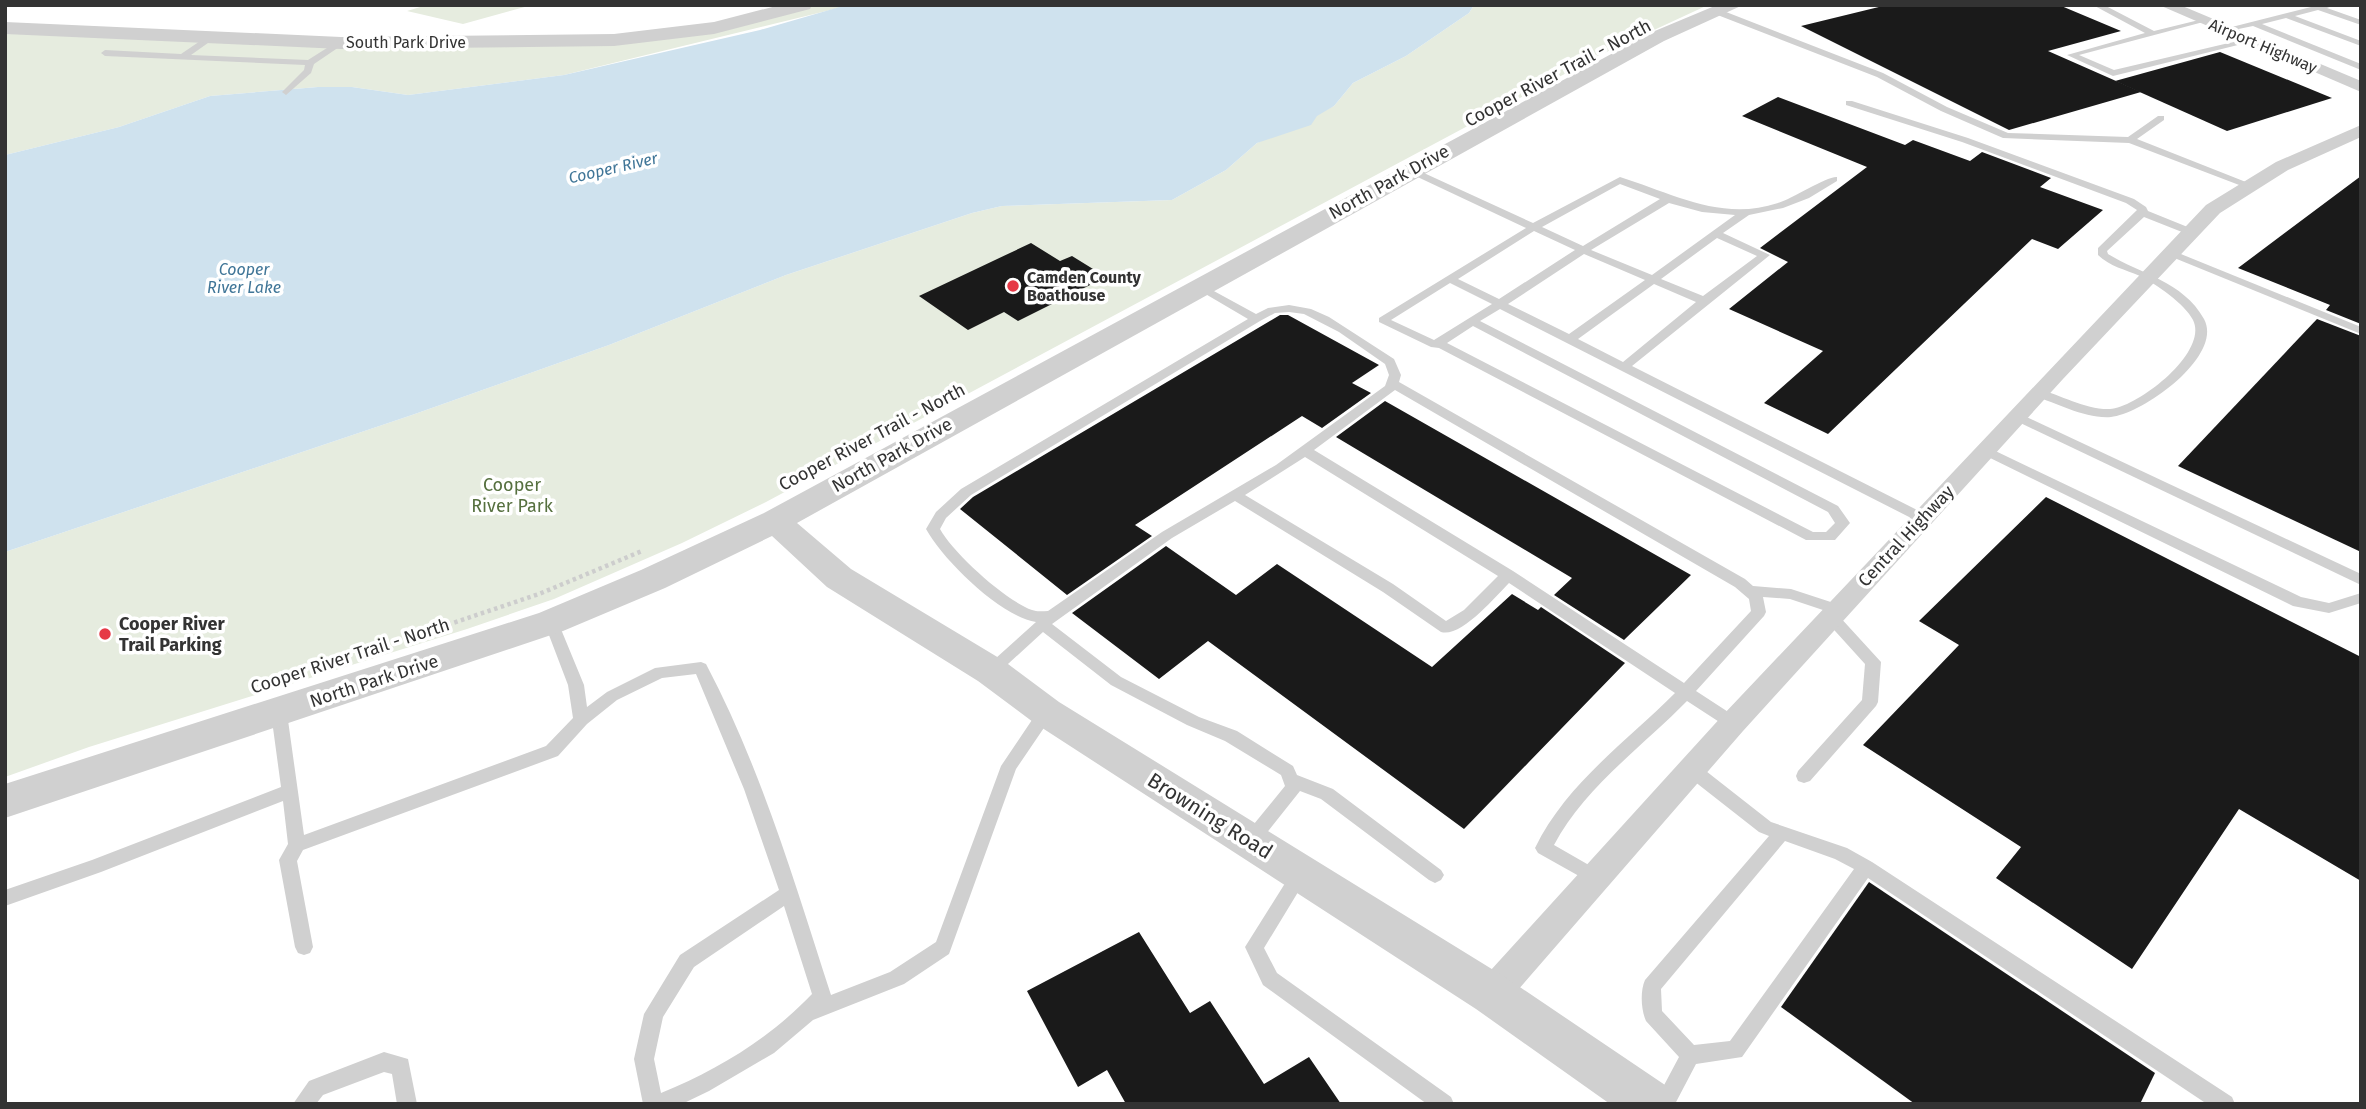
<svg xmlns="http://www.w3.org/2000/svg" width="2366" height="1109" font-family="'Fira Sans',sans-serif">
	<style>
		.green { fill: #e6ecdf }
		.water { fill: #cfe2ee }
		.building { fill: #1a1a1a }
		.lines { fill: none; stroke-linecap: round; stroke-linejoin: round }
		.path { stroke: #cdcdcd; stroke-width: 4.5; stroke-dasharray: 3.5 3.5; stroke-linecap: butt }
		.service { fill: #d0d0d0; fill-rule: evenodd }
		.minor { fill: #d0d0d0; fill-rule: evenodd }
		.tertiary { fill: #d0d0d0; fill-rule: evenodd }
		.poi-dot { fill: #e63946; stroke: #fff; stroke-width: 2.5 }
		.labels { text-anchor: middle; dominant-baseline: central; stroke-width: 7; stroke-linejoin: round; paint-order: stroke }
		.far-street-label { font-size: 16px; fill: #333; stroke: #fff }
		.far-water-label { font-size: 16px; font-style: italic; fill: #3f7597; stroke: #fff }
		.far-poi-label { font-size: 16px; font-weight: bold; fill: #333; stroke: #fff; text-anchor: start }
		.street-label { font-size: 18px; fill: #333; stroke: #fff }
		.park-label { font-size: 18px; fill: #56703f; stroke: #fff }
		.poi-label { font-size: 18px; font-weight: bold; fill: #333; stroke: #fff; text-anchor: start }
		.near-street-label { font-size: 21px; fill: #333; stroke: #fff }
	</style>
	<rect width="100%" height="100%" fill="#fff"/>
	<g class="green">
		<polygon points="427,5 532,5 463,24 407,11"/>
		<polygon points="803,5 851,5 564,75 408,95 352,87 318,87 210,96 119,127 5,155 5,28 341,43 667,35"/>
		<polygon points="1474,5 1708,5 1600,55 766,502 682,543 554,599 467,629 89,747 5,777 5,552 412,415 609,345 786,275 972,213 1002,206 1172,200 1226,170 1257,143 1334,106 1353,83 1406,56 1469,13"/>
	</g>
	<polygon class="water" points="1474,5 1469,13 1406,56 1353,83 1334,106 1317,116 1311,125 1257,143 1226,170 1172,200 1002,206 972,213 786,275 609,345 412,415 5,552 5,155 119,127 210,96 318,87 352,87 408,95 564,75 760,30 843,6"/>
	<g class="building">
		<polygon points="1887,5 2059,5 2121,31 2048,51 2141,92 2009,130 1801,26"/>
		<polygon points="2220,52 2332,98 2227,131 2115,81"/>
		<polygon points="1778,97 1905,145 1913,140 1970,161 1982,152 2051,178 2040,187 2103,210 2058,249 2032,239 1828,434 1764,403 1823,351 1729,309 1788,262 1760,248 1867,167 1742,116"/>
		<polygon points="2361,176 2361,324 2326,310 2330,305 2238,268"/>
		<polygon points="1031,243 1060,261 1072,256 1106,277 1018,321 1004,312 968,330 919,296"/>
		<polygon points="1280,315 1288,315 1379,365 1352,383 1371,393 1322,428 1302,416 1135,525 1152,536 1067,595 960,509 973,497"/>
		<polygon points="2317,319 2361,336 2361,552 2178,466"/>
		<polygon points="1385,401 1691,575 1624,640 1554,595 1572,578 1336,437"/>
		<polygon points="2046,497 2361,657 2361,881 2239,809 2132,969 1996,878 2021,847 1863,745 1959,645 1919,621"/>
		<polygon points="1166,546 1236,595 1277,564 1432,667 1512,594 1538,610 1541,607 1625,663 1464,829 1208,641 1159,679 1072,613"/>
		<polygon points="1869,882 2155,1073 2140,1104 1915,1104 1781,1007"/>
		<polygon points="1139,932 1190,1013 1210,1001 1264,1084 1309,1057 1341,1104 1126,1104 1107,1070 1078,1087 1027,991"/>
	</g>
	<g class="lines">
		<polyline class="path" points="441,627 539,594 642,551"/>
		<g class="service">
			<polygon points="2093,5 2104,5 2154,31 2203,19 2207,21 2079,55 2114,70 2250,38 2254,41 2113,76 2067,55 2145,33"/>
			<polygon points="2319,5 2334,5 2327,8 2361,20 2361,25 2318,10 2295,16 2361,41 2361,46 2286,18 2262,24 2361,64 2361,70 2253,26 2224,32 2220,30"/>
			<polygon points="1715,10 1721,10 1883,73 1947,107 2008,133 2128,137 2158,116 2164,116 2164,120 2137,139 2256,186 2247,188 2129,143 2003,138 1941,111 1877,77 1715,14"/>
			<polygon points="212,33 216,36 215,38 191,55 308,60 338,41 345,43 314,64 311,73 286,95 282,92 304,70 305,65 105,56 101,53 105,50 181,54"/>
			<path d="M1846,101H1852L1968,138L2134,199L2146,207L2148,211L2195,230V234H2187L2144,217L2107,251L2108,254C2140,274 2183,281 2204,319C2224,356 2143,414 2111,417C2085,419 2057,403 2034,396L2032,393L2034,390L2038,389C2061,395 2086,410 2110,409C2138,407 2209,352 2193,320C2185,304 2156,284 2140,276C2126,270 2109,266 2098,255V248L2137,210L2126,203L1962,142L1846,105Z"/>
			<path d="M1407,168H1413L1533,223L1620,177C1672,193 1721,222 1778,203C1792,199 1827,176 1837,177V181L1809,198L1783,208L1749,215L1723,233L1770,255L1632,366L1927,515L1929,518L1927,521H1917L1500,309L1480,321L1838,506L1850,523L1835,540H1806L1439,348L1431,347L1379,322V318L1526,228L1407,172ZM1620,184L1660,199L1583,246L1542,227ZM1669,203L1702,212L1735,215L1652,275L1591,250ZM1534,231L1575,250L1499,299L1458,279ZM1717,238L1757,256L1703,296L1661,279ZM1584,254L1645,280L1569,334L1508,304ZM1450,283L1492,304L1434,340L1391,320ZM1654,284L1696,302L1623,362L1578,339ZM1473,326L1828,512L1835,523L1826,532H1813L1447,343Z"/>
			<polygon points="2171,250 2361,327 2361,334 2167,255 2166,253"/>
			<path d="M1201,284L1256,314L1268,308L1289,305L1311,309L1329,317L1394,359L1401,375L1399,382L1745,579L1753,586L1791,589L1843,606L1845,610L1843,614L1838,615L1881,662L1878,702L1876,706L1810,781L1804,783L1798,781L1796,776L1798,771L1862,700L1865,664L1826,621L1824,617L1829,612L1790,599L1763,597L1766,612L1764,616L1696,691L1739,719L1741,723L1739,727L1733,729L1727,727L1687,701C1643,746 1583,789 1554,845L1601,872L1604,877L1601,882L1595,885L1538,853L1535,848C1566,784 1626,742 1675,693L1509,583C1495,597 1461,638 1441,632L1383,592L1235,501L1172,538L1052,624L1121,677L1199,717L1237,731L1293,766L1297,775L1333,789L1441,870L1444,875L1441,880L1435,883L1429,880L1321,799L1300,791L1257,845L1251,847L1245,845L1242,840L1245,835L1285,786L1281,775L1225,741L1187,725L1111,685L1043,632L996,675H986L983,671L986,667L1036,622C1000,616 943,560 926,529L936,512L961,489L1248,319L1197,289V285ZM1289,312L1304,314L1339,332L1385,364L1389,375L1385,386L1276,465L1162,532L1048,611C1043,611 1037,612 1032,610C1006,601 953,553 940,529L946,518L971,495L1260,321L1275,313ZM1395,390L1735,587L1749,599L1751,611L1684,683L1513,571L1314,450ZM1305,457L1498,576L1464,610L1446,621L1393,584L1245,495Z"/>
			<polygon points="2016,412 2361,574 2361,585 2012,419 2010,416"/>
			<polygon points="1985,446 2301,597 2329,603 2361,593 2361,603 2329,613 2293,606 1980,453 1979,450 1980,447"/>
			<path d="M551,617L556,618L558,622L584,685L587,707L607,692L655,668L701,662L706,664C761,768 795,884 831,995L890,972L936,942L1001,766L1040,708L1046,706L1052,708L1054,712L1052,716L1016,769L949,954L904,984L813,1020L774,1053L709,1091L682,1104H643L634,1059L644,1014L680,955L779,890L744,789L696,674L662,678L617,700L587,724L558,756L303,850L297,861L313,947L310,953L304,955L298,953L295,947L279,860L288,844L283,801L101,872L5,906V890L92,860L281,787L271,713L273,709L279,707L285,709L287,713L304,835L546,746L573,718L568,685L544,622L546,618ZM784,906L812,994C769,1039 717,1070 661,1093L654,1059L663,1017L694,967Z"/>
			<path d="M1691,762L1697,764L1771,822L1847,848L1872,862L2232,1097L2235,1104H2207L1868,878L1742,1057L1696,1064L1675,1104H1654L1679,1057L1646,1021C1641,1010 1640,991 1645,980L1769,836L1759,832L1685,774L1683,769L1685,764ZM1785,841L1835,859L1854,869L1730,1041L1694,1045L1662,1011L1661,989Z"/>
			<polygon points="1300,866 1306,869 1309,874 1264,948 1277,973 1451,1097 1454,1104 1427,1104 1263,985 1245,947 1294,869"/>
			<polygon points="384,1052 408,1059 417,1104 397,1104 392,1074 384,1072 323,1095 316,1104 293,1104 309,1081"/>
		</g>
		<g class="minor">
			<polygon points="2159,5 2180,5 2361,81 2361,92"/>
			<polygon points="2361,125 2361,137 2288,170 2220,213 2063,379 1743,731 1504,1006 1492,1011 1480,1006 1474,994 1480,982 1723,715 2206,205 2276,162"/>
		</g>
		<g class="tertiary">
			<polygon points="780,5 812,5 810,9 714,34 614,46 341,49 5,34 5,22 341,37 614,34 714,22"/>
			<polygon points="1717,5 1743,5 1664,41 797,523 851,569 1004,661 1059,702 1508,979 1668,1087 1675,1104 1610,1104 1476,1009 1033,722 978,681 827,587 772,536 665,588 563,631 5,818 5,784 539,613 641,570 764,513 1650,33"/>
		</g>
	</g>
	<g class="poi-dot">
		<circle cx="1013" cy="286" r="7"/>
		<circle cx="105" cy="634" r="7"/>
	</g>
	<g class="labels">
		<g class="far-street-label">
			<text x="406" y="42">South Park Drive</text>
			<text transform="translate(2263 46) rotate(23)">Airport Highway</text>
		</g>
		<g class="far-water-label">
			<text transform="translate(613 168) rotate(-13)">Cooper River</text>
			<text x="244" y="269">Cooper<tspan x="244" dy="18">River Lake</tspan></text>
		</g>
		<g class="far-poi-label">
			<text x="1027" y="277">Camden County<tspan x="1027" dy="18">Boathouse</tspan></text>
		</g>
		<g class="street-label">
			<text transform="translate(1558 73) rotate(-28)">Cooper River Trail - North</text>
			<text transform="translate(1389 182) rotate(-29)">North Park Drive</text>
			<text transform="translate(872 437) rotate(-28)">Cooper River Trail - North</text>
			<text transform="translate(892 455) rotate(-29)">North Park Drive</text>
			<text transform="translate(1906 536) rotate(-47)">Central Highway</text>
			<text transform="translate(350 656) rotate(-18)">Cooper River Trail - North</text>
			<text transform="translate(374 681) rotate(-18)">North Park Drive</text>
		</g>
		<g class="park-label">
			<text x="512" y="485">Cooper<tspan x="512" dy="21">River Park</tspan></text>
		</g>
		<g class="poi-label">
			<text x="119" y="624">Cooper River<tspan x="119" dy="21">Trail Parking</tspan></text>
		</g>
		<g class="near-street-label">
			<text transform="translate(1210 816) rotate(32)">Browning Road</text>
		</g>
	</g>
	<rect width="2366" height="1109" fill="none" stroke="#333333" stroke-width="14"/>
</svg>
